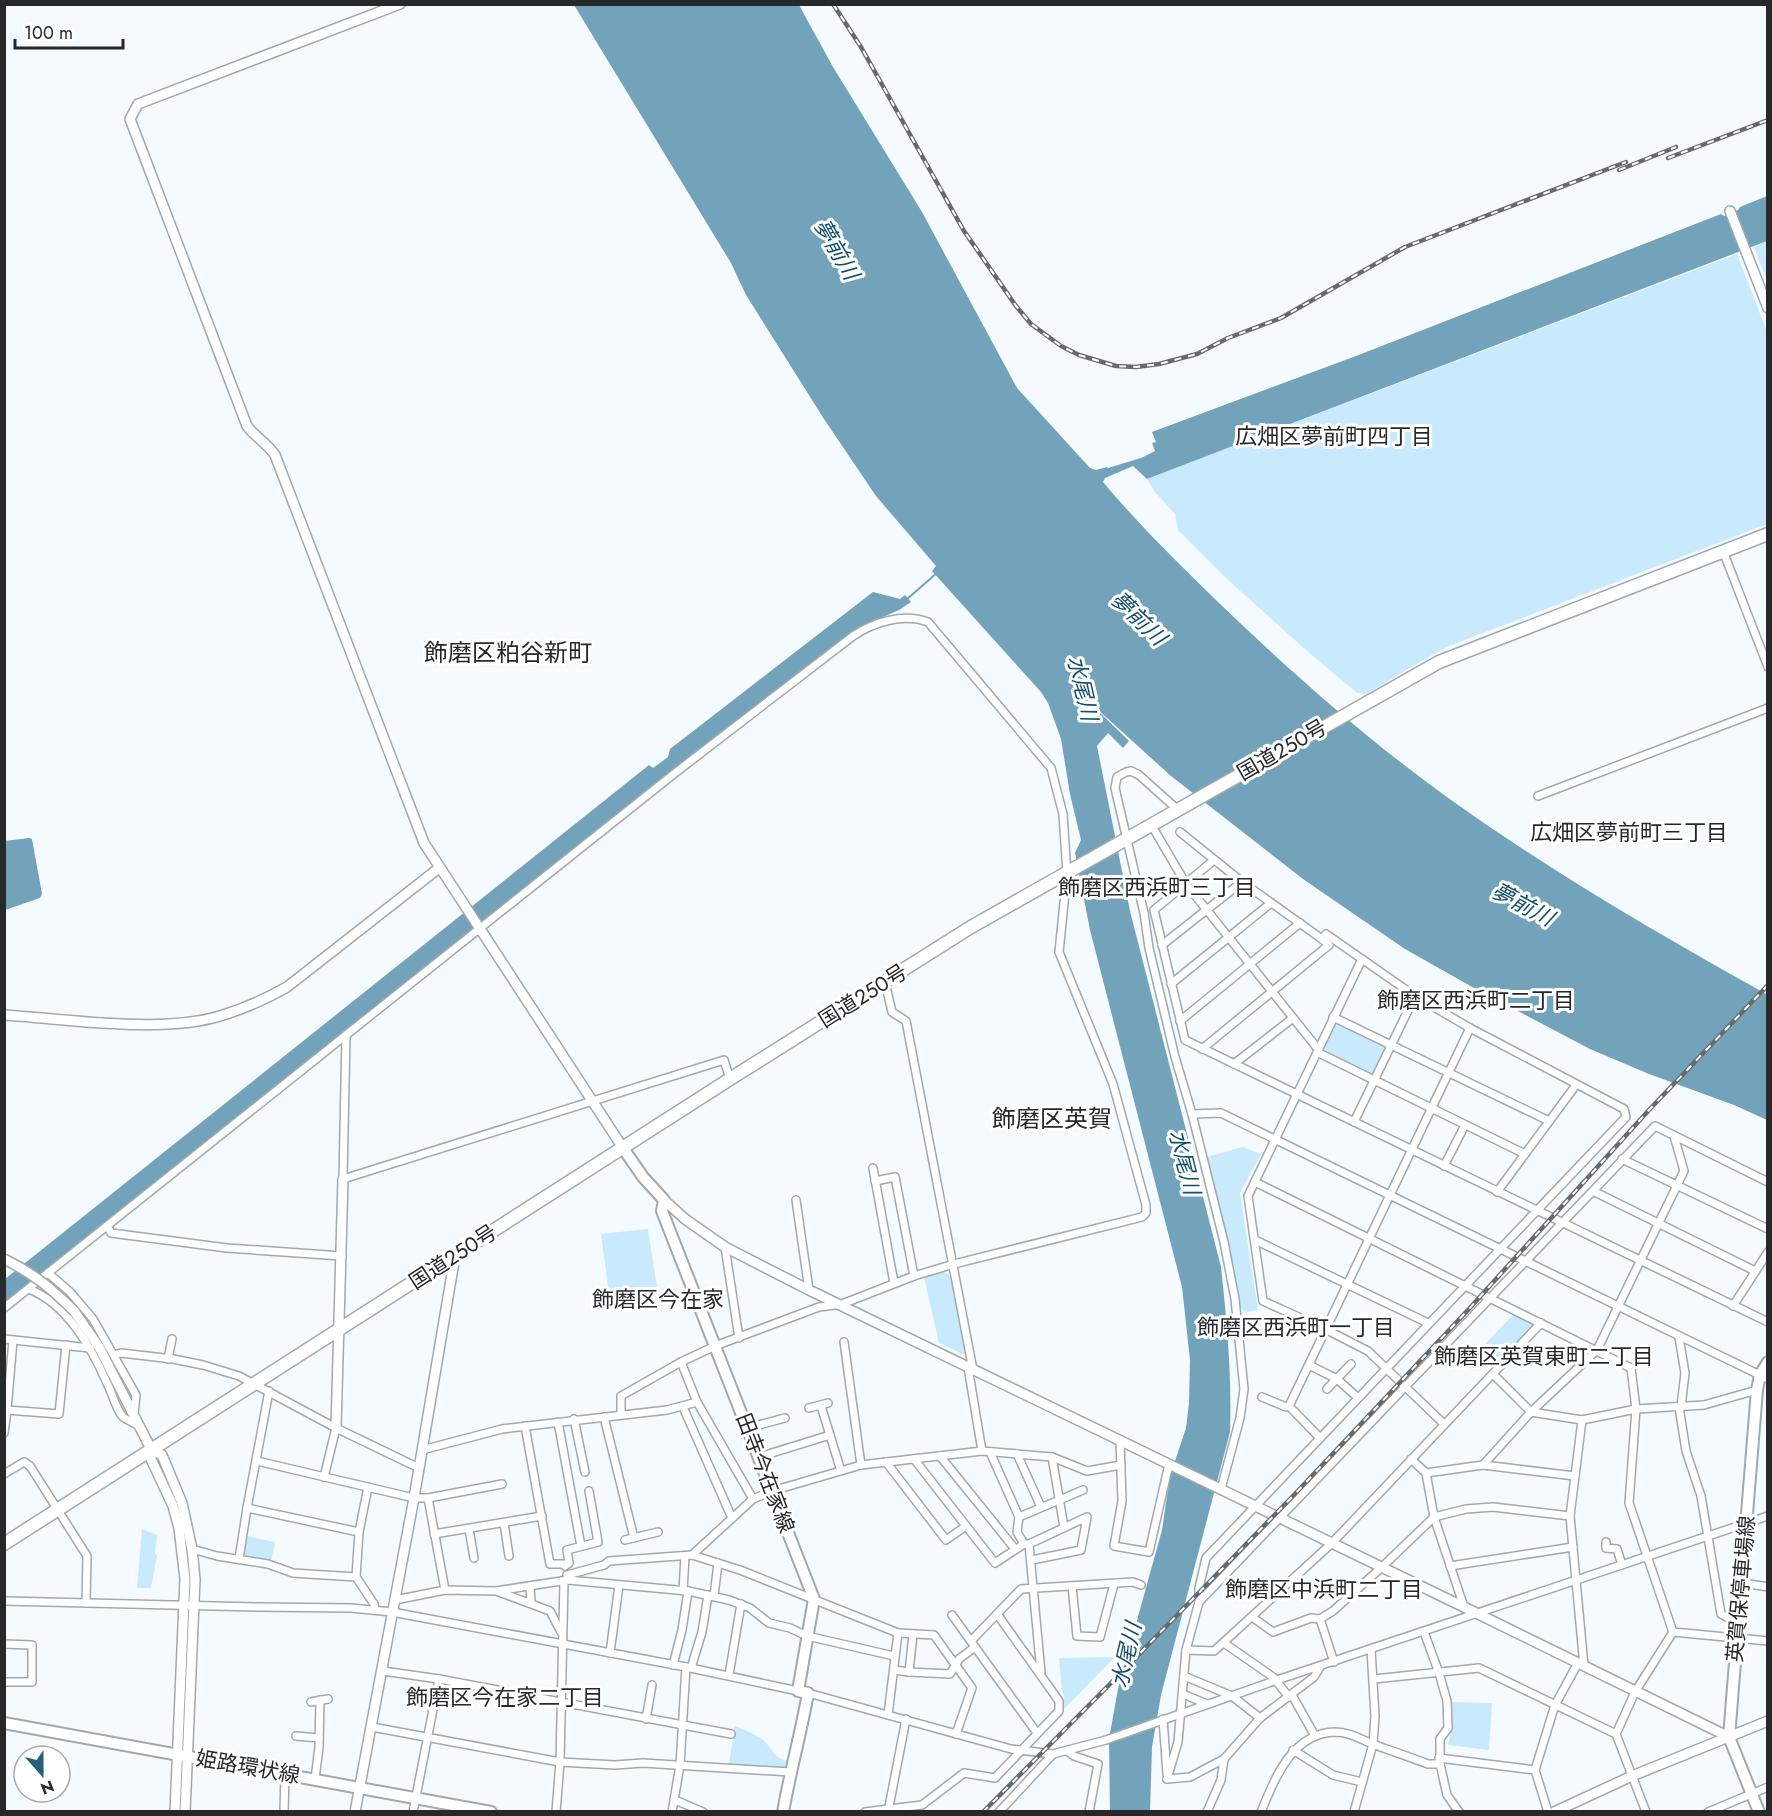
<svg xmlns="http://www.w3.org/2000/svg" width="1772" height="1816" font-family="Jost,'Noto Sans JP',sans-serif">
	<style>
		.green { fill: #c8eafc }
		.water { fill: #72a3bb }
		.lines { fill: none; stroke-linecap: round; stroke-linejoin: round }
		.stream { stroke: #72a3bb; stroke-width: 2 }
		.minor-casing { stroke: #a3a8ab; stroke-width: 10 }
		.tertiary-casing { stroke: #a3a8ab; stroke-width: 12 }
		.secondary-casing { stroke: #a3a8ab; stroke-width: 14 }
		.trunk-casing { stroke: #a3a8ab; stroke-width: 15 }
		.minor { stroke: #fff; stroke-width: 7 }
		.tertiary { stroke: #fff; stroke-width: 9 }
		.secondary { stroke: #fff; stroke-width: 10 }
		.trunk { stroke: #fff; stroke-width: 12 }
		.rail-casing { stroke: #676a6c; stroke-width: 4.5 }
		.rail { stroke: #fff; stroke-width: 2; stroke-dasharray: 7; stroke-linecap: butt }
		.tertiary-bridge-casing { stroke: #a3a8ab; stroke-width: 12; stroke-linecap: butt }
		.tertiary-bridge { stroke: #fff; stroke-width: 9 }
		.labels { text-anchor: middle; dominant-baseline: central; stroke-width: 6; stroke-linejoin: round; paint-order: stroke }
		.street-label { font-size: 21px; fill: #26282a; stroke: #fff }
		.water-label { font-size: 22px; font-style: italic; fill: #11506a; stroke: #fff }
		.neighbourhood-label { font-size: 22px; fill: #26282a; stroke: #fff }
		.quarter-label { font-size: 24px; fill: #26282a; stroke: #fff }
	</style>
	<rect width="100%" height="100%" fill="#f4fafd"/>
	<g class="green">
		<polygon points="1767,241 1767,281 1754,247"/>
		<polygon points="1737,254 1767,332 1767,524 1449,646 1421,661 1367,694 1357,693 1306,650 1227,579 1178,530 1175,514 1155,492 1147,479"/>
		<polygon points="1338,1022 1385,1044 1386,1048 1374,1072 1371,1074 1325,1052 1324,1047 1335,1023"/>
		<polygon points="1242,1147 1261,1154 1240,1193 1258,1310 1245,1312 1240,1307 1232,1260 1207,1157"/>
		<polygon points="648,1229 658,1294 610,1301 601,1234"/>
		<polygon points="944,1272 952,1277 967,1356 939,1343 924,1277"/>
		<polygon points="1514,1314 1537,1325 1501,1361 1484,1345"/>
		<polygon points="142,1529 157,1535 155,1554 157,1555 151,1588 137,1588"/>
		<polygon points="246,1536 275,1542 271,1561 243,1556"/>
		<polygon points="1115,1657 1063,1710 1061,1700 1065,1698 1062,1691 1059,1658"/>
		<polygon points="1451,1702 1492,1703 1489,1750 1448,1745 1452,1727"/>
		<path d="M735,1726C744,1730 755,1734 763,1740C774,1750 772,1757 789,1762L788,1767L729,1764Z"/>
	</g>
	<g class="water">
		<path d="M574,5H799L833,67L922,212L1017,388L1090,468L1096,470L1107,467L1108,468L1141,458L1155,451L1152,443L1156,442L1152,432L1356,356L1721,214L1724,216L1738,210L1740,207L1767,196V241L1147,479L1133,466L1105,478L1103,482C1139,525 1179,564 1219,603C1292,673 1369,741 1451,800C1552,872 1660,935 1768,995L1767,1120L1734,1105L1649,1074L1590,1049L1474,988L1405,949L1303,879L1171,776L1086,699L1129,741L1123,748L1108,733L1097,746L1130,911L1221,1267C1227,1322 1232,1377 1230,1432L1161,1695L1152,1747L1150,1811H1110L1109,1739L1118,1689L1162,1530L1170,1476L1186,1428L1189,1403L1190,1360L1182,1287L1090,930L1075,853L1081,840L1070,794L1061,739L1048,703L1041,692L932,571L936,566L876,496L824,419L746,295L731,263Z"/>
		<polygon points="873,592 900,599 905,595 911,602 899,610 860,627 470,932 5,1304 5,1279 649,765 653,768 668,757 670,749"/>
		<polygon points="29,838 32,839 42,894 40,898 5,910 5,841"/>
	</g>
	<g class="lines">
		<polyline class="stream" points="906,600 938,572"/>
		<defs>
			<g id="minor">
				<polyline points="1723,551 1768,667"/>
				<polyline points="1538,796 1768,708"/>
				<polyline points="1178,810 1139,775 1131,771 1126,772 1117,777 1115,788 1144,913 1149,948 1175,1057 1192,1114 1224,1242 1235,1299 1244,1389 1240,1418 1221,1489"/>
				<polyline points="1152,826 1186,884 1318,1049"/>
				<polyline points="1180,832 1242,882 1322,939 1329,945 1202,1049"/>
				<polyline points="1214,860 1154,910 1185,1040 1768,1322"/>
				<polyline points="1162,945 1242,882"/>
				<polyline points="1362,959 1248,1196 1263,1301 1325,1329 1368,1351 1444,1424"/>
				<polyline points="885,982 892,1012 906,1021 973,1370"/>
				<polyline points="1171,984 1271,903"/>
				<polyline points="1333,1017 1549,1121"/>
				<polyline points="1180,1021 1300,923"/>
				<polyline points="1317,1052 1525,1154"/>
				<polyline points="1234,1064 1293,1018"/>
				<polyline points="1192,1114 1221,1113 1768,1379"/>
				<polyline points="1354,1122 1415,996"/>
				<polyline points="1622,1159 1768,1229"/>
				<polyline points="1444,1166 1465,1125"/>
				<polyline points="873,1168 894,1283"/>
				<polyline points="875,1181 895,1177 914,1276"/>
				<polyline points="1255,1182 1631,1368 1636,1409 1629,1503 1673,1632"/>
				<polyline points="1593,1191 1755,1271"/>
				<polyline points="1497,1192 1576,1085"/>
				<polyline points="796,1200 809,1290"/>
				<polyline points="107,1226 111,1233 227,1248 342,1256"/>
				<polyline points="1255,1240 1428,1323"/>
				<polyline points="725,1247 739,1338"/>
				<polyline points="48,1273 70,1292 93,1319 136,1395 134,1414"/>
				<path d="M29,1289C67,1304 91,1347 107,1383C112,1392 116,1410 123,1417C127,1420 135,1423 139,1426"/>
				<polyline points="1733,1306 1768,1252"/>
				<polyline points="4,1308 346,1035"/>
				<polyline points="1679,1337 1685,1373 1681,1407"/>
				<polyline points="4,1339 90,1348"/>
				<polyline points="13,1340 7,1410 59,1414 66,1345"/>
				<polyline points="844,1342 861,1465"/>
				<polyline points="114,1355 121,1353 173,1359 203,1365 239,1376 336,1428 419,1468"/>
				<polyline points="168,1359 172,1339"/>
				<polyline points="1309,1365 1337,1379 1357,1397"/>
				<polyline points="968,1367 982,1451"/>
				<polyline points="1493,1374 1531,1412 1582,1420 1636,1409 1704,1405 1757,1390"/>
				<polyline points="1327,1389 1351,1364"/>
				<polyline points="269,1391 247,1508 359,1532 368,1487"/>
				<polyline points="1262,1397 1286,1407 1289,1406 1320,1438"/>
				<polyline points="697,1402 753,1499"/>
				<polyline points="821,1406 841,1471"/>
				<polyline points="1289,1406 1470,1028"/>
				<polyline points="683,1407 732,1518"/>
				<polyline points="1679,1407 1686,1451 1701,1496 1721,1614 1738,1623"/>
				<polyline points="809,1408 828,1403"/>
				<path d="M621,1414V1396L681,1362L715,1346L819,1307L842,1304L914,1276L954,1264L1142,1217L1146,1213V1205L1113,1084L1059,952L1067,874L1063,814L1051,768L928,622C903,613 874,622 853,636L675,773L346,1035L343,1179L724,1060L730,1079"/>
				<polyline points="604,1417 634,1538"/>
				<polyline points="574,1419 585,1472"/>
				<polyline points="1582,1420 1570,1516 1584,1666"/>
				<polyline points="558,1422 581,1546"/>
				<polyline points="525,1426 550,1564 564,1564"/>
				<polyline points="747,1428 785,1418"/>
				<polyline points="4,1433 7,1410"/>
				<polyline points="1120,1440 1122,1501 1114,1546 1149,1552 1169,1464"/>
				<polyline points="422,1450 502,1429 667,1410 697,1402 681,1362"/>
				<polyline points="990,1452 1019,1517"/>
				<polyline points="1017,1454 1041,1507"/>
				<polyline points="940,1456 1015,1549"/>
				<polyline points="759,1457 830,1435"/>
				<polyline points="1052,1457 1064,1527"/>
				<polyline points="914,1459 995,1563 1024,1544"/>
				<polyline points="1411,1459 1426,1473 1434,1517 1464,1607"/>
				<polyline points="257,1461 414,1498 428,1498 502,1484"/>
				<polyline points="886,1462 946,1540 966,1526"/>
				<polyline points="1483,1465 1531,1412 1597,1350 1684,1171 1674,1136"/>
				<polyline points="1426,1473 1483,1465 1575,1476"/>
				<polyline points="4,1474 24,1462 30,1466 87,1556 86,1603"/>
				<polyline points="324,1477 336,1428"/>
				<polyline points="428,1498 445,1590"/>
				<polyline points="504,1523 509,1556"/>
				<polyline points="469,1529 474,1558"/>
				<polyline points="434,1534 542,1516"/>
				<polyline points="625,1540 658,1532"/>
				<polyline points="1606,1542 1606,1548 1617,1549 1622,1565"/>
				<polyline points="1027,1544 1024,1544 1017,1532 1019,1517 1083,1490"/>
				<polyline points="192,1549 217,1556 268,1564 293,1573 356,1577 374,1604 375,1610"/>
				<polyline points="692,1555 753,1499 772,1491 861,1465 982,1451 1052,1457 1087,1471 1121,1465"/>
				<polyline points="239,1559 247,1508"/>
				<polyline points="1032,1560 1081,1550 1087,1517 1029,1544 1041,1673"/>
				<polyline points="565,1566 569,1563 567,1550 598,1542 589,1491"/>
				<polyline points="1450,1566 1573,1547"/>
				<polyline points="567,1575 604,1565 609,1561 692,1555 740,1570 898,1633 934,1635 972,1688 956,1734"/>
				<polyline points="356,1577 359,1532"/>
				<polyline points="1743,1583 1768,1587"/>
				<polyline points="530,1586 531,1603"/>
				<polyline points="1072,1586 1077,1636 1100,1637 1114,1584"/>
				<polyline points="683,1591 685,1556"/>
				<polyline points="499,1592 550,1611 561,1632"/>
				<polyline points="714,1596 718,1563"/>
				<polyline points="395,1600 445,1590 496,1591 568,1580 688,1591 729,1600 750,1608 769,1623 790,1628 807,1636 894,1656"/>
				<polyline points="4,1601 259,1607 351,1608 392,1612 686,1667 798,1691"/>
				<polyline points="1199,1602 1655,1126 1768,1182"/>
				<polyline points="952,1615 1037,1733"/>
				<polyline points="1252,1617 1273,1632 1311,1618 1320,1619"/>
				<polyline points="1424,1632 1439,1673 1447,1701 1448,1728 1440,1739 1440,1764 1447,1795 1459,1812"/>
				<polyline points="971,1641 1021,1589 1133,1582 1141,1585"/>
				<polyline points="1224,1643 1273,1677 1289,1697"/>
				<polyline points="4,1644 32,1645 32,1682 4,1682"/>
				<polyline points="1186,1650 1214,1651 1332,1543 1541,1323"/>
				<polyline points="610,1653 619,1585"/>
				<polyline points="1334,1662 1320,1619 1333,1611 1382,1567 1434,1517 1466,1509 1493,1507 1570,1516"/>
				<polyline points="673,1665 682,1630 688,1591"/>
				<polyline points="691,1668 702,1632 708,1595"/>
				<polyline points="894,1670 909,1672 913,1634"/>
				<polyline points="383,1671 439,1679 731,1734"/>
				<polyline points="909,1672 950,1674 959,1659 975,1647"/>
				<polyline points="729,1675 741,1604"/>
				<polyline points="1184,1676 1232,1696 1260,1718"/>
				<polyline points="1374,1679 1479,1668 1616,1734"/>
				<polyline points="808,1693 1011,1749 1053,1754"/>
				<polyline points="1183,1694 1207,1704"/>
				<polyline points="1292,1695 1315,1736"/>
				<polyline points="311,1702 328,1699"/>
				<polyline points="888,1715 898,1633"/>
				<polyline points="646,1719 652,1685"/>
				<polyline points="1163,1719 1167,1774"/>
				<polyline points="372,1727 560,1762 615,1765 643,1763 790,1772"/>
				<polyline points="296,1736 319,1738"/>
				<polyline points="1293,1750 1333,1775 1362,1782"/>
				<polyline points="1067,1751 1074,1756 1098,1764 1089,1812"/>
				<polyline points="1439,1758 1535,1770"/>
				<polyline points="315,1779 319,1747 320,1700"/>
				<polyline points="1167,1779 1178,1742 1186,1650 1199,1602 1199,1588 1206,1558 1626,1117 1624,1109 1470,1028 1415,996 1326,934 1322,939"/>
				<polyline points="1167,1779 1190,1777 1224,1759 1260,1718 1314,1677 1320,1667"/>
				<polyline points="675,1800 703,1812"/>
				<polyline points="284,1812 285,1773"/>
				<polyline points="413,1812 439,1679"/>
				<polyline points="556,1812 560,1762 564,1581"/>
				<polyline points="672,1812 680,1765 686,1667"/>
				<polyline points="865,1812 922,1805 964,1773 995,1778 1059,1711 1059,1701 997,1614"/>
				<polyline points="888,1812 906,1719"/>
				<polyline points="999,1812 1053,1754 1106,1740 1274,1681 1768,1516"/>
				<polyline points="1207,1812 1221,1780 1224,1759"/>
				<path d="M1261,1812C1275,1778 1292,1733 1335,1732C1350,1732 1362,1740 1375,1745C1392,1751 1410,1757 1428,1764H1440"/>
				<polyline points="1354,1812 1373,1744 1375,1716 1371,1649"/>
				<polyline points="1548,1812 1535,1770 1555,1705 1578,1663"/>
				<polyline points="1646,1812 1616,1734 1635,1692 1673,1632 1768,1641"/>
				<polyline points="1708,1812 1768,1787"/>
			</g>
			<g id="tertiary">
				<path d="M400,4L138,104L130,119L247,426C255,437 268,444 275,455L424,843L623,1148"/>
				<polyline points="1730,211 1768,308"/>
				<path d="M4,1015C68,1019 160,1034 220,1016C243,1009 266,999 287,987L439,868"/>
				<polyline points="664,1200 685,1219 725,1247 809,1290 1464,1607 1729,1737"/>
				<polyline points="74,1311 99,1347 151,1449 151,1459 173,1506 179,1528 185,1579 175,1812"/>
				<polyline points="336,1428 343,1179"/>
				<polyline points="151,1449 162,1455 182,1503 192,1549 195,1579 185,1812"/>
				<polyline points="355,1812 414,1498 455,1256"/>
				<polyline points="1554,1812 1632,1776 1768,1721"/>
			</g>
			<g id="secondary">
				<path d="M623,1148L643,1177L664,1200L662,1211L814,1599L798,1691L808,1693C801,1733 790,1772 783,1812"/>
				<polyline points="4,1723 491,1812"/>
				<polyline points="1759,1812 1729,1737 1757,1390 1760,1375 1768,1362"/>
			</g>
			<polyline id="trunk" points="4,1544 730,1079 971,927 1439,662 1768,534"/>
		</defs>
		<use href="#minor" class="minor-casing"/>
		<use href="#tertiary" class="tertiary-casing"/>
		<use href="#secondary" class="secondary-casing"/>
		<use href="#trunk" class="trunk-casing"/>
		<use href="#minor" class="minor"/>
		<use href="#tertiary" class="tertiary"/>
		<use href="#secondary" class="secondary"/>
		<use href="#trunk" class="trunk"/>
		<defs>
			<g id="rail">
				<polyline points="833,4 861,47 964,231 1016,306 1031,324 1061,346 1079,355 1116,366 1136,367 1159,364 1197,354 1228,338 1281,318 1405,247 1626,162"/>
				<polyline points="1668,158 1768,120"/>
				<polyline points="1619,170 1676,147"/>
				<polyline points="983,1812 1110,1684 1294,1495 1468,1310 1649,1110 1768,985"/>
			</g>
		</defs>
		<use href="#rail" class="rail-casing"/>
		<use href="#rail" class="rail"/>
		<defs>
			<path id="tertiary-bridge" d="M4,1259C33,1273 52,1289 74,1311"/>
		</defs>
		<use href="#tertiary-bridge" class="tertiary-bridge-casing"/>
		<use href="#tertiary-bridge" class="tertiary-bridge"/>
	</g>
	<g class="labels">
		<g class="street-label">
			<text transform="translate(1282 750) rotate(-30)">国道250号</text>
			<text transform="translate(863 996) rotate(-32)">国道250号</text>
			<text transform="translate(453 1257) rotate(-33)">国道250号</text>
			<text transform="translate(765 1473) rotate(69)">田寺今在家線</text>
			<text transform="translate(1741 1589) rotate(-85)">英賀保停車場線</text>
			<text transform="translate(248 1767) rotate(10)">姫路環状線</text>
		</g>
		<g class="water-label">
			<text transform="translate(837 249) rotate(60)">夢前川</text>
			<text transform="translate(1139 618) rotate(44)">夢前川</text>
			<text transform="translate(1083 688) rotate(77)">水尾川</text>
			<text transform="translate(1523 904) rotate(28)">夢前川</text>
			<text transform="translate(1185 1162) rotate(76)">水尾川</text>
			<text transform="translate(1126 1655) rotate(-77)">水尾川</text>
		</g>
		<g class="neighbourhood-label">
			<text x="1334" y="436">広畑区夢前町四丁目</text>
			<text x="1629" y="832">広畑区夢前町三丁目</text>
			<text x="1157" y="887">飾磨区西浜町三丁目</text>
			<text x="1476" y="1000">飾磨区西浜町二丁目</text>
			<text x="658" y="1299">飾磨区今在家</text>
			<text x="1296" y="1327">飾磨区西浜町一丁目</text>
			<text x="1544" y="1356">飾磨区英賀東町二丁目</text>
			<text x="1324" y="1589">飾磨区中浜町二丁目</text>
			<text x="505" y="1697">飾磨区今在家二丁目</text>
		</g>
		<g class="quarter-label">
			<text x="508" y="652">飾磨区粕谷新町</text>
			<text x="1052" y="1118">飾磨区英賀</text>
		</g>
	</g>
	<rect width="1772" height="1816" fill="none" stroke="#26282a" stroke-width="12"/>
	<g transform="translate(42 1774) rotate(159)"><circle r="28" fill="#ffffff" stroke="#a8a9aa" stroke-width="1.5"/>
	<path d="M0-4.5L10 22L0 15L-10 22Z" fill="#265f79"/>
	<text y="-9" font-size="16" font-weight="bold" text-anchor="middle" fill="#26282a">N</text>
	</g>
	<path d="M15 39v9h108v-9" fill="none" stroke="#26282a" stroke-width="3"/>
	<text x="24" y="39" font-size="18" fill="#26282a" stroke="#ffffff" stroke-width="4.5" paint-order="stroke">100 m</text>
</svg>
